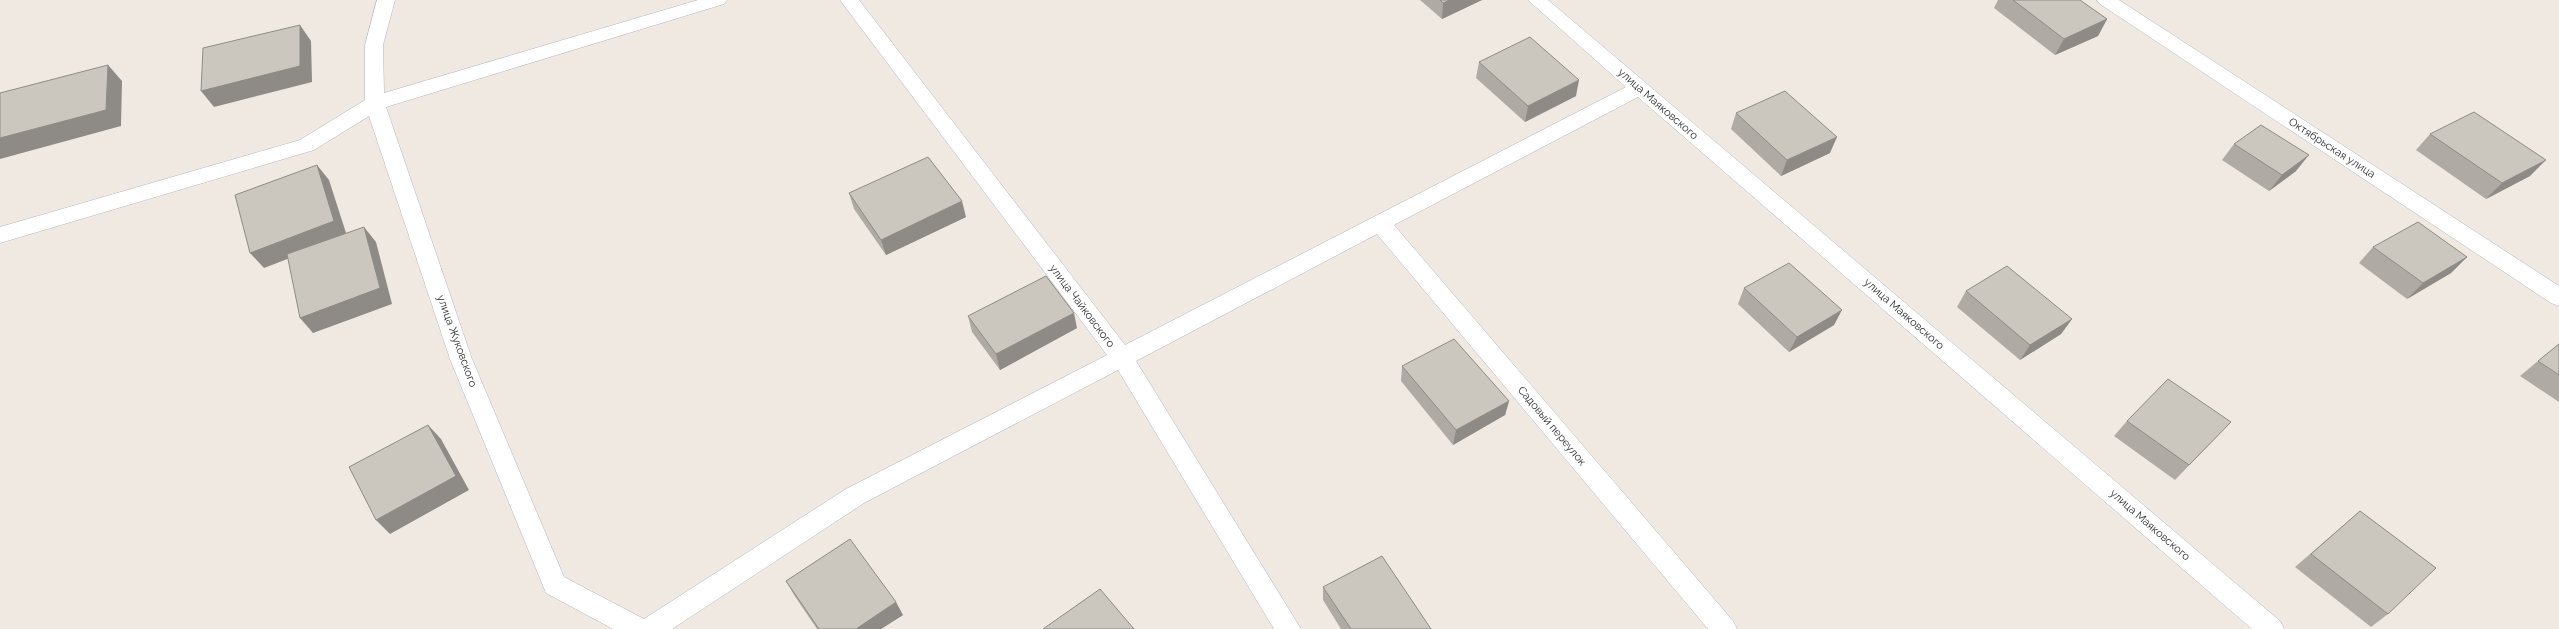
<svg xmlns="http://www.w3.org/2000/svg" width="2559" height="629" font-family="Raleway,sans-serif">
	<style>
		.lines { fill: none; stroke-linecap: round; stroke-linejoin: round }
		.street-casing { stroke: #b4b7c1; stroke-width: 1 }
		.street { fill: #fff; fill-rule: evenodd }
		.wall { fill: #afaba4 }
		.shaded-wall { fill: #8e8b86 }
		.building { fill: #cbc7bf; stroke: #8e8b86 }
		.labels { text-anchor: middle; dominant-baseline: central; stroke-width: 4; stroke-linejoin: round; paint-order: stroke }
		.street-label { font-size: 11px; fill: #2e2e2e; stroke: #fff }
	</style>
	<rect width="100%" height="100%" fill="#efe9e1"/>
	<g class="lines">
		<defs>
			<g id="street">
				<polygon points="377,0 395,0 383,45 384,93 698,0 727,0 724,4 386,107 472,359 564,577 644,619 846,489 1107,355 840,0 859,0 1125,345 1626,87 1528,0 1548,0 2280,621 2284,629 2252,629 1638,97 1394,225 1733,621 1737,629 1708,629 1377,234 1136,361 1301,629 1274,629 1118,370 864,503 672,629 613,629 546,593 450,359 369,116 314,150 0,243 0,227 300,140 365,100 365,45"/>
				<polygon points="2097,0 2119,0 2559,286 2559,306 2551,303 2100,4"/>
			</g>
		</defs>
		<use href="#street" class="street-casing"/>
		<use href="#street" class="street"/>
	</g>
	<g class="wall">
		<polygon points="1420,0 1482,0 1442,19"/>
		<polygon points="1998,0 2080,0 2107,19 2098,36 2055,55 1994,8"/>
		<polygon points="1479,62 1576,96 1525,122 1476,78"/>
		<polygon points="1736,113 1830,153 1781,176 1731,129"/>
		<polygon points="2430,134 2530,176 2486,199 2416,150"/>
		<polygon points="2234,144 2296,171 2269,191 2222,160"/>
		<polygon points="849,193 966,217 886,255 854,209"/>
		<polygon points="2373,247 2467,257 2451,273 2407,299 2359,263"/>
		<polygon points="1744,288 1834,325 1789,352 1738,304"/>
		<polygon points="1966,291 2072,319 2061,334 2020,360 1957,307"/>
		<polygon points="968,316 1077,328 1000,370 972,332"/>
		<polygon points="2559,344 2559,402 2520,376 2538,361"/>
		<polygon points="1402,366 1509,401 1505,415 1453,445 1401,381"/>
		<polygon points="2127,421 2231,422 2175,480 2114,436"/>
		<polygon points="2360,511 2388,614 2371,627 2295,567"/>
		<polygon points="786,581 903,615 881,629 817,629 794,595"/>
		<polygon points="1323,587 1431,629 1341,629 1323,600"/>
	</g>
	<g class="shaded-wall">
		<polygon points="1450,0 1482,0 1442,19 1443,3"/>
		<polygon points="2107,19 2098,36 2055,55 2064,39"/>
		<polygon points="300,25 311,41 312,82 214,107 201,91"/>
		<polygon points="108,65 122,81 121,126 0,159 0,138"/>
		<polygon points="1579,80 1576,96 1525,122 1528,106"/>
		<polygon points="1837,137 1830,153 1781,176 1787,160"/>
		<polygon points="2309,155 2296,171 2269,191 2282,175"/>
		<polygon points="2546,160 2530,176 2486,199 2502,183"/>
		<polygon points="317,165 329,180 347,236 264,268 250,253"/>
		<polygon points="962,201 966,217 886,255 881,240"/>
		<polygon points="364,227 376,242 392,304 313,333 300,318"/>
		<polygon points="2467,257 2451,273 2407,299 2423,283"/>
		<polygon points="1842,310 1834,325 1789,352 1797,337"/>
		<polygon points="1074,313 1077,328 1000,370 996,354"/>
		<polygon points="2072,319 2061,334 2020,360 2030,345"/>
		<polygon points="1509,401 1505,415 1453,445 1456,430"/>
		<polygon points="428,425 441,439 469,490 390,534 376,520"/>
		<polygon points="896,602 903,615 881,629 856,629"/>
	</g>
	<g class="building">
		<polygon points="1440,0 1450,0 1443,3"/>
		<polygon points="2013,0 2080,0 2107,19 2064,39"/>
		<polygon points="300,25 300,66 201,91 203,48"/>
		<polygon points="1530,37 1579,80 1528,106 1479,62"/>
		<polygon points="108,65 106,110 0,138 0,93"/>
		<polygon points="1785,91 1837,137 1787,160 1736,113"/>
		<polygon points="2474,112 2546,160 2502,183 2430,134"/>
		<polygon points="2261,125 2309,155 2282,175 2234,144"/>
		<polygon points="928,157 962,201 881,240 849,193"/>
		<polygon points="317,165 334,221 250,253 235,195"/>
		<polygon points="2418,222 2467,257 2423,283 2373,247"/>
		<polygon points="364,227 380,288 300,318 287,254"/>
		<polygon points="1789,263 1842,310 1797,337 1744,288"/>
		<polygon points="2007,266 2072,319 2030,345 1966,291"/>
		<polygon points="1046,276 1074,313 996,354 968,316"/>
		<polygon points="1454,339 1509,401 1456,430 1402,366"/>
		<polygon points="2559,344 2559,375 2538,361"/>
		<polygon points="2168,379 2231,422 2189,465 2127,421"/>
		<polygon points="428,425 456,476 376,520 349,467"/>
		<polygon points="2360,511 2436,568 2388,614 2311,554"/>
		<polygon points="850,539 896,602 856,629 819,629 786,581"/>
		<polygon points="1382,556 1431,629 1351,629 1323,587"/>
		<polygon points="1100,589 1134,629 1043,629"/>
	</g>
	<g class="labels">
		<g class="street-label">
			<text transform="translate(1658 104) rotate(41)">улица Маяковского</text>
			<text transform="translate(2332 148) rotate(33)">Октябрьская улица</text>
			<text transform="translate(1082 306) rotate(53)">улица Чайковского</text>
			<text transform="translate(1904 314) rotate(41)">улица Маяковского</text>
			<text transform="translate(457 341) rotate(70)">улица Жуковского</text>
			<text transform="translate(1552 426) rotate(50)">Садовый переулок</text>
			<text transform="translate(2150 525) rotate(41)">улица Маяковского</text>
		</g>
	</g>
</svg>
